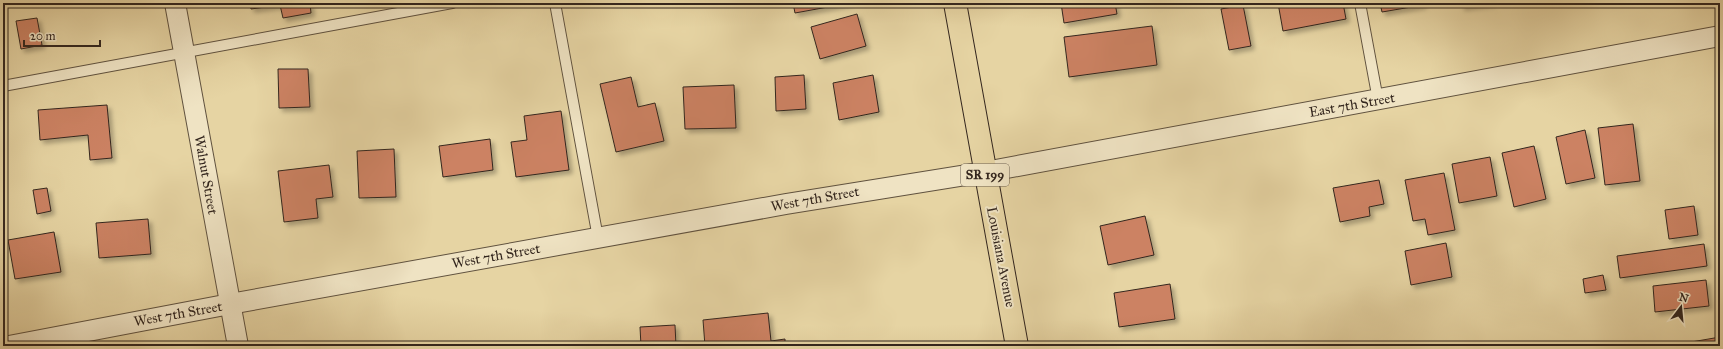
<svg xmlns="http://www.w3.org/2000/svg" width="1723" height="349" font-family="'IM FELL Great Primer',serif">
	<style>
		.building { fill: #cc8263; stroke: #33261e; filter: url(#shadow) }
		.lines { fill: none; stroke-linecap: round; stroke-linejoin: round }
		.lane-casing { stroke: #60523f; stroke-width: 12 }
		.street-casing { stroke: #60523f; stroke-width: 22 }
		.primary-casing { stroke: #33261e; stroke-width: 24 }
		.lane { stroke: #efe3c3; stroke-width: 10 }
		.street { stroke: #efe3c3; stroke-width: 20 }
		.primary { stroke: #e6d4a3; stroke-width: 22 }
		.labels { text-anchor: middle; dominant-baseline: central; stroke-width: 4; stroke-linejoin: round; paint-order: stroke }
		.shield { fill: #efe3c3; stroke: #6b5f50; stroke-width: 1 }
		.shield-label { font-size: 13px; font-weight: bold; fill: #33261e }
		.street-label { font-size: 14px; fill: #33261e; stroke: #efe3c3 }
	</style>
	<defs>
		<filter id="shadow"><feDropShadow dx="3.5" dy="3.5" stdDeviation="2" flood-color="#0004"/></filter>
	</defs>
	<rect width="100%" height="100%" fill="#e6d4a3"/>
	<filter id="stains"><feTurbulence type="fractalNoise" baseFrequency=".005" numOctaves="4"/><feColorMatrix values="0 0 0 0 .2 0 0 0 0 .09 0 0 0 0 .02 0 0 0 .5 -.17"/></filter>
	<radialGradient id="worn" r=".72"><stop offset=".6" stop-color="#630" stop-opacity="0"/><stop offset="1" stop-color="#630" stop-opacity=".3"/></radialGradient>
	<g class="building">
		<polygon points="250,3 310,3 311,13 283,18 280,5 251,9"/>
		<polygon points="793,3 850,3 795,13"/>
		<polygon points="1061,3 1115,3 1117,14 1064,23"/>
		<polygon points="1278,3 1343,3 1346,19 1283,31"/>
		<polygon points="1380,3 1423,3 1423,5 1382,12"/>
		<polygon points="1461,3 1492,3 1461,7"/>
		<polygon points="1243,5 1251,46 1229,50 1221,9"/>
		<polygon points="857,14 866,46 820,59 811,27"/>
		<polygon points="37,18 42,45 21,49 16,21"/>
		<polygon points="1152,26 1157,65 1069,77 1064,37"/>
		<polygon points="278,69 308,69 310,107 279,108"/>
		<polygon points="804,75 806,109 776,111 775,77"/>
		<polygon points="873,75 879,112 839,120 833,83"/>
		<polygon points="631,77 638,107 655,103 664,141 616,152 600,84"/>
		<polygon points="734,85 736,128 685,129 683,87"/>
		<polygon points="107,105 112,158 90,160 88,135 40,140 38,110"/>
		<polygon points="561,111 569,170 516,177 511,142 527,140 524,116"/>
		<polygon points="1633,124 1640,181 1605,185 1598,128"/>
		<polygon points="1585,130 1595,178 1566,184 1556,137"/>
		<polygon points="490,139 493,170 443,177 439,146"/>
		<polygon points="1534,146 1546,199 1514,207 1502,153"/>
		<polygon points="394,149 396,197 359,198 357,151"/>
		<polygon points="1490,157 1497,196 1459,203 1452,164"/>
		<polygon points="329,165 333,197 316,199 318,218 284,222 278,171"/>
		<polygon points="1444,173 1455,230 1428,235 1425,219 1413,221 1405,180"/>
		<polygon points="1379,180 1384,204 1369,207 1370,216 1340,222 1333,188"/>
		<polygon points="47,188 51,211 37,214 33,190"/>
		<polygon points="1694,206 1698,235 1669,239 1665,210"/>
		<polygon points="1145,216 1154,255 1108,265 1100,226"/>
		<polygon points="148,219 151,254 99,258 96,223"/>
		<polygon points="54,232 61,272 15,279 8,240"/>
		<polygon points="1446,243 1452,277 1411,285 1405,251"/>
		<polygon points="1704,244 1707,266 1620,278 1617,256"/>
		<polygon points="1603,275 1606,290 1585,293 1583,279"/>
		<polygon points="1706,280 1709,306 1655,312 1653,286"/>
		<polygon points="1170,284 1175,319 1119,327 1114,293"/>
		<polygon points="768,313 771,341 785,339 785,346 705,346 703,320"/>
		<polygon points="675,325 676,346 641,346 640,327"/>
		<polygon points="1720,337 1720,346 1674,345"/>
	</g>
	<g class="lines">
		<defs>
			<g id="lane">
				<polyline points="555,3 598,238"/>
				<polyline points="1360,3 1378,100"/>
				<polyline points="3,86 452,3"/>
			</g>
			<g id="street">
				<polyline points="175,3 238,346"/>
				<polyline points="9,346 230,304 786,204 985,172 1720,36"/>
			</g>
			<polyline id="primary" points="955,3 1017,346"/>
		</defs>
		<use href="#lane" class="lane-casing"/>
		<use href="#street" class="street-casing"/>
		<use href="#primary" class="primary-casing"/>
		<use href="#lane" class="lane"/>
		<use href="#street" class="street"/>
		<use href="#primary" class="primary"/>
	</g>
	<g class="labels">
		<rect class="shield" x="961" y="164" width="48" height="22" rx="3"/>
		<g class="shield-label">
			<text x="985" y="175">SR 199</text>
		</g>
		<g class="street-label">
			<text transform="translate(1352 105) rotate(-10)">East 7th Street</text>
			<text transform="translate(206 175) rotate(80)">Walnut Street</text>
			<text transform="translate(815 199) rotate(-10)">West 7th Street</text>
			<text transform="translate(496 256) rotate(-10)">West 7th Street</text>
			<text transform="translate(1001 257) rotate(79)">Louisiana Avenue</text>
			<text transform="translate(178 314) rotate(-10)">West 7th Street</text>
		</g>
	</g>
	<rect width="1723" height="349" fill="none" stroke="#e6d4a3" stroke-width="16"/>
	<rect x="4" y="4" width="1715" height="341" fill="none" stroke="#33261e" stroke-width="2"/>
	<rect x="8" y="8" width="1707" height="333" fill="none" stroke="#33261e"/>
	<g transform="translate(1681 307) rotate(16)" stroke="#efe3c3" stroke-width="3" paint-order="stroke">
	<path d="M0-3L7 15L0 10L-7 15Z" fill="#33261e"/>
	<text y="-6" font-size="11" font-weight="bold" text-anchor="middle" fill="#33261e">N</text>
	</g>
	<path d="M24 40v6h76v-6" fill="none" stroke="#33261e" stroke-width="2"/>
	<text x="30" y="40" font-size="12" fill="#33261e" stroke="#efe3c3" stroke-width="3" paint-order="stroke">20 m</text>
	<rect width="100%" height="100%" filter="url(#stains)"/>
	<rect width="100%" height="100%" fill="url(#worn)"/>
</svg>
